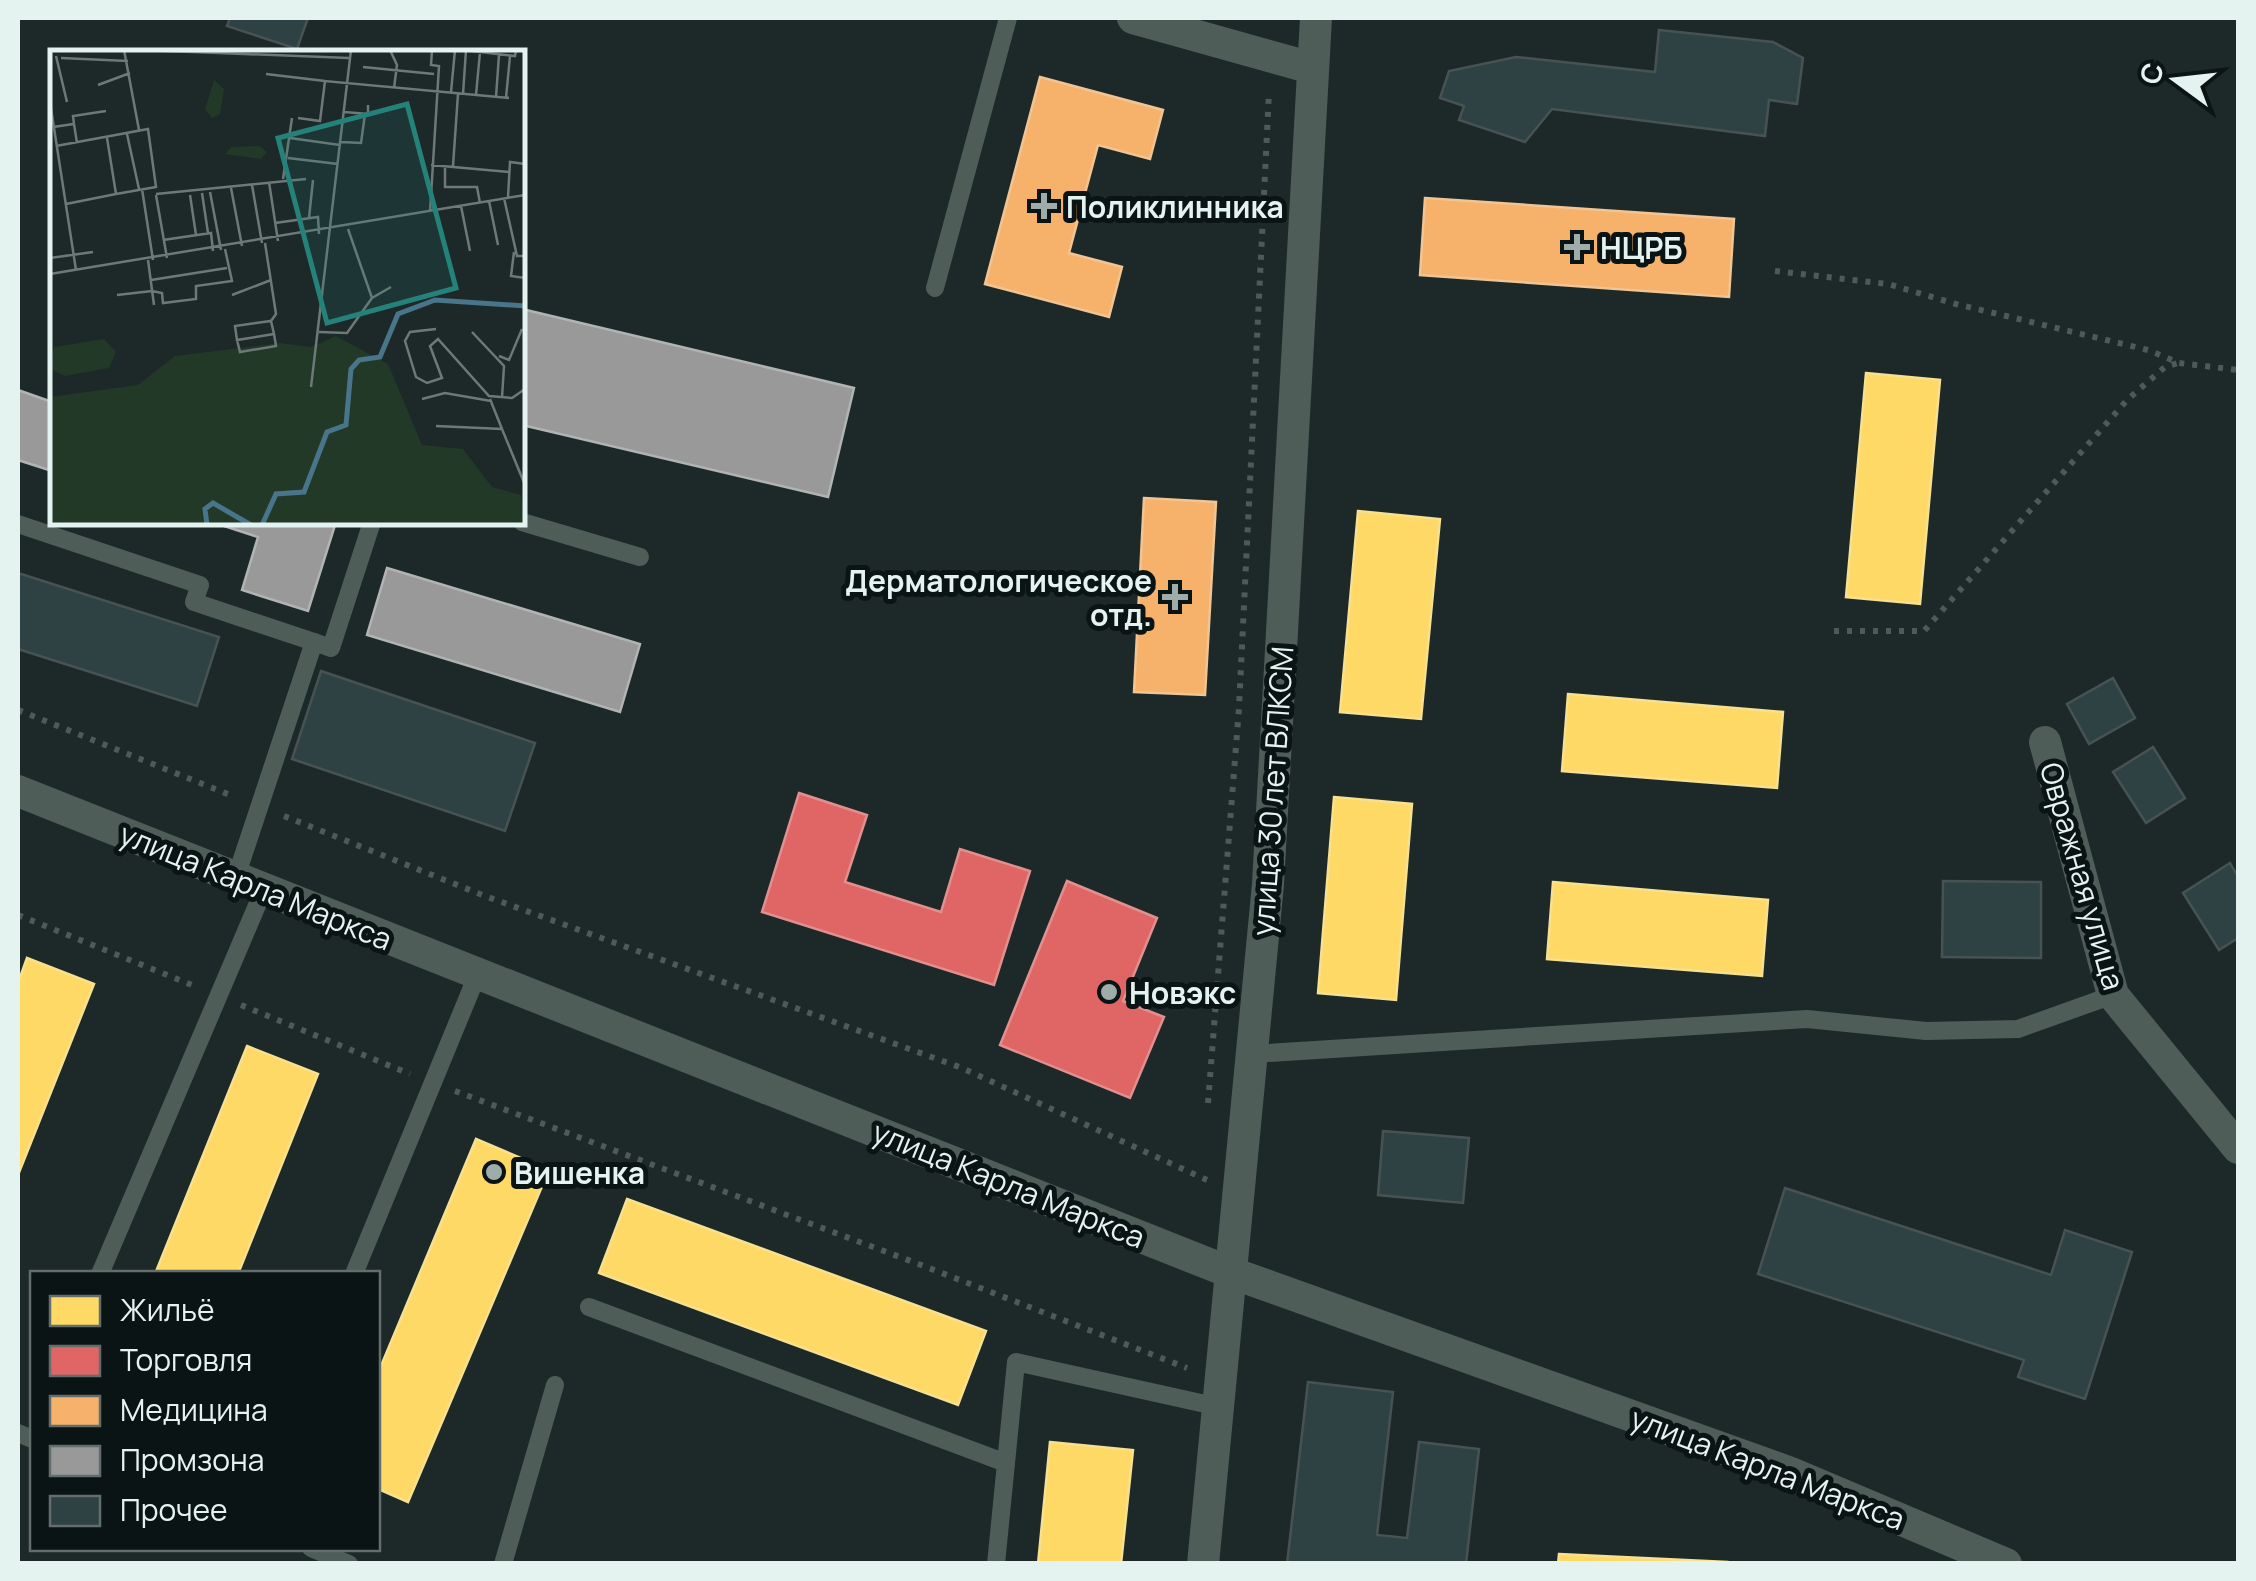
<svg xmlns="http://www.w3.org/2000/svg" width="2256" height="1581" font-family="Manrope,sans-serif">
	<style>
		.homes { fill: #ffd966; stroke: #f7e08f; stroke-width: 2.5 }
		.shops { fill: #e06666; stroke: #e1908f; stroke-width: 2.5 }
		.health { fill: #f6b26b; stroke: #f1c593; stroke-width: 2.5 }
		.industry { fill: #999; stroke: #b0b4b3; stroke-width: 2.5 }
		.building { fill: #2f4243; stroke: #475252; stroke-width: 2.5 }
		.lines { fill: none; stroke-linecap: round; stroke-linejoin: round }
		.path { stroke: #4e5a58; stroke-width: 6; stroke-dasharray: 5 8; stroke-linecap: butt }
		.lane { stroke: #4e5d58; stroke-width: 18 }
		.street { stroke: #4e5d58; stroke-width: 32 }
		.poi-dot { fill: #9eacaa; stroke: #0b1414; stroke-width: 4 }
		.labels { text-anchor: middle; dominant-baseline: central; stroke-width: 10; stroke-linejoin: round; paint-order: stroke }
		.poi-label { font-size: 30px; font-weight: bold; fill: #e4f2f0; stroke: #0b1414; text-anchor: start }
		.street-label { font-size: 30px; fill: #e4f2f0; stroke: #0b1414 }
		.inset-river { fill: none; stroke: #48758a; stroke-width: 5 }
		.inset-road { fill: none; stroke: #6d7978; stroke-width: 2.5 }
		.view { fill: #24827b; fill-opacity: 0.15; stroke: #24827b; stroke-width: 5 }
		.inset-edge { fill: none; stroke: #e4f2f0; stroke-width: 5 }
	</style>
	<rect width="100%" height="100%" fill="#1d2928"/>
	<g class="homes">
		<polygon points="1866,373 1940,380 1920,604 1846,597"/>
		<polygon points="1358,511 1440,519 1421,719 1340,712"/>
		<polygon points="1568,694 1783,712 1777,788 1562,771"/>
		<polygon points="1334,797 1412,804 1396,1000 1318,993"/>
		<polygon points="1553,882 1768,900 1762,976 1547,959"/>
		<polygon points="27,958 94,984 18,1175 18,983"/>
		<polygon points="247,1046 318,1074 238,1274 155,1274"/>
		<polygon points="476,1139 549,1170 408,1502 378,1489 378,1373"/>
		<polygon points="627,1199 986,1331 958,1405 599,1273"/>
		<polygon points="1050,1442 1133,1450 1121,1564 1038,1564"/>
		<polygon points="1559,1554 1728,1562 1731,1564 1558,1564"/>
	</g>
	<g class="shops">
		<polygon points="799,793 867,815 845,882 941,912 960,849 1030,871 994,985 762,912"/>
		<polygon points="1067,881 1157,918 1123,1001 1164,1017 1130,1098 1000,1045"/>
	</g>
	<g class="health">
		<polygon points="1040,77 1163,110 1150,159 1098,145 1069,253 1122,267 1109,317 985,284"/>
		<polygon points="1425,198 1734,219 1729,297 1420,275"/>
		<polygon points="1144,498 1216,502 1205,695 1134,692"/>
	</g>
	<g class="industry">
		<polygon points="522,309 854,388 828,497 522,425"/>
		<polygon points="18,390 52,402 52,471 18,460"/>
		<polygon points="212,522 336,522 308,611 242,590 258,537"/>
		<polygon points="387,568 640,644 620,712 367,635"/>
	</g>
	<g class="building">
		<polygon points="230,18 308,18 297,49 227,26"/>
		<polygon points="1659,30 1773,42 1803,58 1797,104 1769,100 1765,136 1552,109 1525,142 1459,120 1464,106 1440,98 1449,71 1516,57 1655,72"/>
		<polygon points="18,573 219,637 197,706 18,649"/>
		<polygon points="321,671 535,743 505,831 292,759"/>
		<polygon points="2113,678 2135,718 2089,744 2067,704"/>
		<polygon points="2153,747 2185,798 2146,823 2113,772"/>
		<polygon points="2230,863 2238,877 2238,938 2219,950 2183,893"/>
		<polygon points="1943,881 2041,882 2041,958 1942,957"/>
		<polygon points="1383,1131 1469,1138 1463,1203 1378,1195"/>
		<polygon points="1785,1188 2051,1275 2065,1230 2132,1252 2085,1399 2018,1377 2024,1360 1758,1274"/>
		<polygon points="1308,1382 1393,1392 1377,1535 1407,1538 1419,1442 1479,1449 1466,1564 1287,1564"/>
	</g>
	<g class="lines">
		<g class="path">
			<polyline points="1775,271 1888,284 1956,304 2148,350 2179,363 2238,370"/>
			<polyline points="1834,631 1924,631 2127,400 2165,367 2178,363"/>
			<polyline points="18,710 235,797"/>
			<polyline points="284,816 485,896 962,1068 1207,1180"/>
			<polyline points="18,915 197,987"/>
			<polyline points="241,1005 410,1074"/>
			<polyline points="455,1091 916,1263 1187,1368"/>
			<polyline points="1208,1103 1239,708 1269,92"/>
		</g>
		<g class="lane">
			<polyline points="935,288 1008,18"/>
			<polyline points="522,522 640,557"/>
			<polyline points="18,524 200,585 194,602 314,642 236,877"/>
			<polyline points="314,642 331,648 372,522"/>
			<polyline points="1252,1054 1807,1019 1926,1031 2018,1029 2113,995"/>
			<polyline points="100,1274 264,889"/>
			<polyline points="354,1274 478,973"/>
			<polyline points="589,1307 1006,1463"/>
			<polyline points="18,1433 32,1439"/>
			<polyline points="311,1548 349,1564"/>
			<polyline points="503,1564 555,1385"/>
			<polyline points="996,1564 1016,1362 1219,1407"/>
		</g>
		<g class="street">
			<polyline points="1133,18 1312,68"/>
			<polyline points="2045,742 2113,995 2238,1148"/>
			<polyline points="18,791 1232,1273 1791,1473 2006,1564"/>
			<polyline points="1203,1564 1268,884 1316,18"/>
		</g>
	</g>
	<g class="poi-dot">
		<path d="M1039 191h10v10h10v10h-10v10h-10v-10h-10v-10h10z"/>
		<path d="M1572 232h10v10h10v10h-10v10h-10v-10h-10v-10h10z"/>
		<path d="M1170 582h10v10h10v10h-10v10h-10v-10h-10v-10h10z"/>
		<circle cx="1109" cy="992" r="10"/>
		<circle cx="494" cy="1172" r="10"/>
	</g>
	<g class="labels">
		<g class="poi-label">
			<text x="1066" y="206">Поликлинника</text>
			<text x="1600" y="247">НЦРБ</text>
			<text x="1152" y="580" text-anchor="end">Дерматологическое<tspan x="1152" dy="34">отд.</tspan></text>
			<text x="1129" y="992">Новэкс</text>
			<text x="514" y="1172">Вишенка</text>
		</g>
		<g class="street-label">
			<text transform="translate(1272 791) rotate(-86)">улица 30 лет ВЛКСМ</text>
			<text transform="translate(2083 876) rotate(74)">Овражная улица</text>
			<text transform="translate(256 886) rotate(22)">улица Карла Маркса</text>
			<text transform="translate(1009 1184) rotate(22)">улица Карла Маркса</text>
			<text transform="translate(1768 1468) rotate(21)">улица Карла Маркса</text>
		</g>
	</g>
	<g transform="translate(50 50)">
		<rect width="475" height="475" fill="#1d2928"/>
		<path d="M164,30L174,39L170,64L162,68L155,59ZM210,96L217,102L211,109L175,104L181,97ZM286,286L338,314L372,395L413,399L442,437L471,445L475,475H0V347L88,335L125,306L229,293L261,297ZM54,289L66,302L59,318L15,326L0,319L4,297Z" fill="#223927"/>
		<path class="inset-river" d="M157,475L155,459L163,453L201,475M212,475L226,444L254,442L277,382L296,375L301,319L309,310L330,307L348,264L385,250L475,256"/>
		<path class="inset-road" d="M74,0L89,80M92,0L299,8M340,0L347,15L344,38M413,0L465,6L466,0M6,6L17,52M11,8L78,11M313,17L384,24M216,24L275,31M48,35L80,23M401,42L405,0M413,44L416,0M426,45L430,2M446,47L449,5M456,48L460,6M0,52L26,220M294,62L318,64V55M248,68L270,71L275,31L459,48M24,74L23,66L56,61M3,77L24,74L27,93M77,84L89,139M240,88L290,95M291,92L311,93L315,64M6,96L98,79L106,137L66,144M238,108L288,114M381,115L459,122M395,115V137H427L430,153M403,116L408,44M233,129L242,68M219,132L228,191M202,135L212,193M181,138L192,196M92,139L103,210M160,142L171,200M152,143L158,183M106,144L256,129M106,145L117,208M140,145L146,185M458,147L460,112L475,114M454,148L467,206H475M439,151L448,195M16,154L66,144L57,88M411,156L420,201M380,162L389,16L381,15L382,0M259,168L263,130M225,173L268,167L269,184M298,179L322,248M113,190L161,183L163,201M215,193L226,264L221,271M464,202L461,226L475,228M0,208L43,202M98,210L104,255M0,224L475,145M101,230L177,218M67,245L102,241L112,243L113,253L146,249V236L182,231L175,199M182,245L221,230M386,279L360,282L355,291L366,327L377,333L392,328L380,296L388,289L439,346L462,348L475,339M269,282L297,283L322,248L341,237M422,282L454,316L452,348M187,290L190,302L226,296L224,284L221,271L185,276L187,290L224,284M449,306L459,310L472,279M261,337L301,0M372,349L395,343L441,351M440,349L452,379M386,376L452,379L475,435"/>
		<path class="view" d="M357,54L406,238L277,273L228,88Z"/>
		<rect width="475" height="475" class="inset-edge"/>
	</g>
	<rect width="2256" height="1581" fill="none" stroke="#e4f2f0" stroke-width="40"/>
	<rect x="30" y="1271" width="350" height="280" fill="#0b1414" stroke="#626d6c" stroke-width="2.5"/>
	<rect x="50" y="1296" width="50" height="30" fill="#ffd966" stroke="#626d6c" stroke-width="2.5"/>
	<text x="120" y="1321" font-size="30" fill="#e4f2f0">Жильё</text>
	<rect x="50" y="1346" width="50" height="30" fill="#e06666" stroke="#626d6c" stroke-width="2.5"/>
	<text x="120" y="1371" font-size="30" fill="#e4f2f0">Торговля</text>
	<rect x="50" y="1396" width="50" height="30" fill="#f6b26b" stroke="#626d6c" stroke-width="2.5"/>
	<text x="120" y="1421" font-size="30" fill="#e4f2f0">Медицина</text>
	<rect x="50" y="1446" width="50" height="30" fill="#999999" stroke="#626d6c" stroke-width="2.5"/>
	<text x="120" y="1471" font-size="30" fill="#e4f2f0">Промзона</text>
	<rect x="50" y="1496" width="50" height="30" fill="#2f4243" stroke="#626d6c" stroke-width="2.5"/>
	<text x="120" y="1521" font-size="30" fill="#e4f2f0">Прочее</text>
	<g transform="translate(2176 80) rotate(285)" stroke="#0b1414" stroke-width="8" paint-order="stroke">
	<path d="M0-8L18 38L0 25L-18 38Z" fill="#e4f2f0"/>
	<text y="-15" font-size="28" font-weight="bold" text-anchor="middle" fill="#e4f2f0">С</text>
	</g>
</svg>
